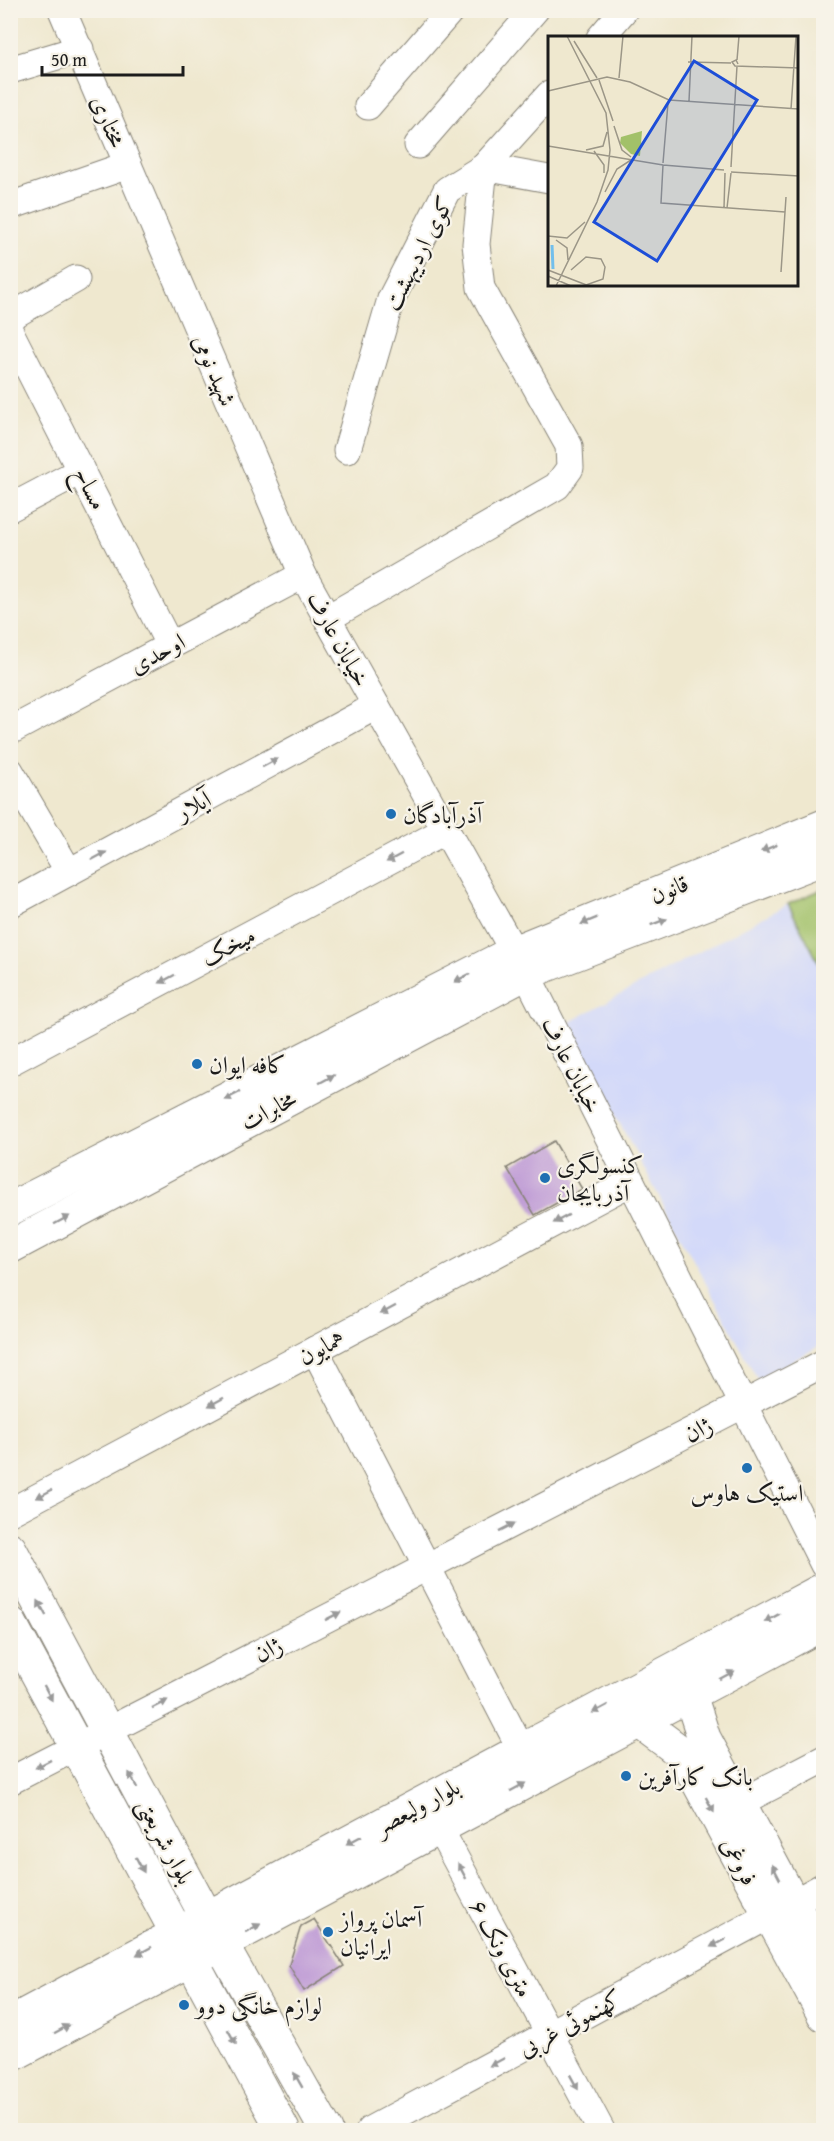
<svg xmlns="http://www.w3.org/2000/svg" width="834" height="2141" font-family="'Gentium Book Plus',Amiri,serif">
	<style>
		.built { fill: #d3d9f9 }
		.green { fill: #a2c169; stroke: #5f6e42; stroke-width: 1.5 }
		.building { fill: #be9ad5 }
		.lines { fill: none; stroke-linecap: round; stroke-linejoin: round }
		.minor-casing { stroke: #868276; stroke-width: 29 }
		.major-casing { stroke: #868276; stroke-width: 35 }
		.minor { stroke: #fff; stroke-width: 27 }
		.major { stroke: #fff; stroke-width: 33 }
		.oneway { fill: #999 }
		.poi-dot { fill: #1f6fb2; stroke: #f7f3e8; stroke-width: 2 }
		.labels { text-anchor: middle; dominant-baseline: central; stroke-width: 4.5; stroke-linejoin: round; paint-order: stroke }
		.street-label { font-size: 24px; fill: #1c1c1c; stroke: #f7f3e8 }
		.poi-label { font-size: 24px; fill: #1c1c1c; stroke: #f7f3e8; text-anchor: start }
		.inset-river { fill: none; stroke: #72bfec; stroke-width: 3 }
		.inset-road { fill: none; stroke: #9b9687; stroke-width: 1.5 }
		.view { fill: #1d4ed8; fill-opacity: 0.15; stroke: #1d4ed8; stroke-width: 3 }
		.inset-edge { fill: none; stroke: #1c1c1c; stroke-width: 3 }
	</style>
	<rect width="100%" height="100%" fill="#f7f3e8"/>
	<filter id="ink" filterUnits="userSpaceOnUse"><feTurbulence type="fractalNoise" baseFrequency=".0167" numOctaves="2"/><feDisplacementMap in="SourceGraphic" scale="12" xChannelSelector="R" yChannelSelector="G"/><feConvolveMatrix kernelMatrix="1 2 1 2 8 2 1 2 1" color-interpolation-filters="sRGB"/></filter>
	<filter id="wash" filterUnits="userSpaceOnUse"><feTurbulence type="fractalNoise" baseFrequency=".008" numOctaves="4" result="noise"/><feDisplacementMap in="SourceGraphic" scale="24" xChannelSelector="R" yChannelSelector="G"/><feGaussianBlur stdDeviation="1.35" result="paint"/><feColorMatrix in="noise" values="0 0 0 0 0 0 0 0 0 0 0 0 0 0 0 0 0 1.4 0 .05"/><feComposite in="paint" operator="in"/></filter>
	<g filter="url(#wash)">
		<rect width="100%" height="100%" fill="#efe8cf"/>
		<polygon class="built" points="788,904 823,971 823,1344 758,1380 566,1024"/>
		<polygon class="green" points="823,889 823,971 788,904"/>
		<g id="blocks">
			<g class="building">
				<polygon points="554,1141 582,1189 535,1215 507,1168"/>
				<polygon points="314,1919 344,1966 304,1991 289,1965 301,1926"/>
			</g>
		</g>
	</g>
	<g filter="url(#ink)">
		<use href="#blocks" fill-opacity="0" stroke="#868276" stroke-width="1.5"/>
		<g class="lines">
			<defs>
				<g id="minor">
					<polyline points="62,10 303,575 514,952"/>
					<polyline points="600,38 624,10"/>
					<polyline points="10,70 80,49"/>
					<polyline points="368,106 451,10"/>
					<polyline points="418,145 535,10"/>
					<polyline points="10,206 128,165"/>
					<polyline points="10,317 76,279"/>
					<polyline points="10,332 170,646"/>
					<polyline points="347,450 391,299 447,190 484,167 549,95"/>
					<polyline points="10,508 82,470"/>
					<polyline points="328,618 557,486 570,468 569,446 481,288 476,244 484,167 549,179"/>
					<polyline points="10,731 303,575"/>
					<polyline points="10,771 69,872"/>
					<polyline points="10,904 376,706"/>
					<polyline points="526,973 824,1565"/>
					<polyline points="10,1062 446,830"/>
					<polyline points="315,1350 522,1751"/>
					<polyline points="10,1512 631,1182"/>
					<polyline points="10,1781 824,1363"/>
					<polyline points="739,1803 824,1759"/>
					<polyline points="439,1828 601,2130"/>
					<polyline points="793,1903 824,1886"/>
					<polyline points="370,2130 770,1915"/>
				</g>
				<g id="major">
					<polyline points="10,1209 514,952 824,826"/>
					<polyline points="10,1247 526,973 824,858"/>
					<polyline points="10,1549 221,1944 326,2130"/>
					<polyline points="10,1623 283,2130"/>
					<polyline points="690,1695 704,1738 824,1961"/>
					<polyline points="640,1722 683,1754 824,2015"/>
					<polyline points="10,2023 824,1589"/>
					<polyline points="10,2056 824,1623"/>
				</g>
			</defs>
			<use href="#minor" class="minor-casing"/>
			<use href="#major" class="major-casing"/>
			<use href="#minor" class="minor"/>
			<use href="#major" class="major"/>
		</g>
		<defs><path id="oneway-solid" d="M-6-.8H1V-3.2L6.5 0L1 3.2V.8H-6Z" transform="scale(1.5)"/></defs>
		<g class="oneway">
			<use href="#oneway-solid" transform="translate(270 763) rotate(-28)"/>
			<use href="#oneway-solid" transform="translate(769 848) rotate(158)"/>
			<use href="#oneway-solid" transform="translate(99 856) rotate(-28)"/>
			<use href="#oneway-solid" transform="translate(394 858) rotate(152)"/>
			<use href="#oneway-solid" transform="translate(589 921) rotate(158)"/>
			<use href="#oneway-solid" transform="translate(659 922) rotate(-21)"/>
			<use href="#oneway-solid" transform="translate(462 978) rotate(153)"/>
			<use href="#oneway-solid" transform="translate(167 979) rotate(152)"/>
			<use href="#oneway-solid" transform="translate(327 1079) rotate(-28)"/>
			<use href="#oneway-solid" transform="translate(232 1096) rotate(153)"/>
			<use href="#oneway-solid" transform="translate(561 1219) rotate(152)"/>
			<use href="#oneway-solid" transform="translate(62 1220) rotate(-28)"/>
			<use href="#oneway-solid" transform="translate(388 1310) rotate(152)"/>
			<use href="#oneway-solid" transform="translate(216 1402) rotate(152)"/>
			<use href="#oneway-solid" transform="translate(44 1494) rotate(152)"/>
			<use href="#oneway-solid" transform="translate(507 1527) rotate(-27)"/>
			<use href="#oneway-solid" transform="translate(42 1608) rotate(-118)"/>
			<use href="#oneway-solid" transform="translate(333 1616) rotate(-27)"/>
			<use href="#oneway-solid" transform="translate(772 1618) rotate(151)"/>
			<use href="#oneway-solid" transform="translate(727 1675) rotate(-28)"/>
			<use href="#oneway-solid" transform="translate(48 1693) rotate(62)"/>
			<use href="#oneway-solid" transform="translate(160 1704) rotate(-27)"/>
			<use href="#oneway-solid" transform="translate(600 1709) rotate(152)"/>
			<use href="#oneway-solid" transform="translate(43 1764) rotate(153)"/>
			<use href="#oneway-solid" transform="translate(133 1780) rotate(-118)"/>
			<use href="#oneway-solid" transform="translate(518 1787) rotate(-28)"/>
			<use href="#oneway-solid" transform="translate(710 1805) rotate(62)"/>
			<use href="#oneway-solid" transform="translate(354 1840) rotate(152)"/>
			<use href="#oneway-solid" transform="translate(140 1865) rotate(62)"/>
			<use href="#oneway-solid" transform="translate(462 1871) rotate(-118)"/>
			<use href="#oneway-solid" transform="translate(776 1872) rotate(-118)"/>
			<use href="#oneway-solid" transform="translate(253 1928) rotate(-28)"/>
			<use href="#oneway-solid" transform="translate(718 1943) rotate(152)"/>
			<use href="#oneway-solid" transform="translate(144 1951) rotate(152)"/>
			<use href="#oneway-solid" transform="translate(62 2029) rotate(-28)"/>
			<use href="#oneway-solid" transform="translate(232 2037) rotate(61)"/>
			<use href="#oneway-solid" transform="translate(497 2062) rotate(152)"/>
			<use href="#oneway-solid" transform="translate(298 2080) rotate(-120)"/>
			<use href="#oneway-solid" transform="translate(574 2082) rotate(61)"/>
		</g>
	</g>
	<g class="poi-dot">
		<circle cx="391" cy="814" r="6"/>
		<circle cx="197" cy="1064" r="6"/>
		<circle cx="545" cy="1178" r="6"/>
		<circle cx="747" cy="1468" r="6"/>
		<circle cx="626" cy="1776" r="6"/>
		<circle cx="328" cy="1932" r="6"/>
		<circle cx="184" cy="2005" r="6"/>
	</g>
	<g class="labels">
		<g class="street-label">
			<text transform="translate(109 121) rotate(67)">مختاری</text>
			<text transform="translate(418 253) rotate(-63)">کوی اردیبهشت</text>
			<text transform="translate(215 370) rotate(67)">شهید نومی</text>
			<text transform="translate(91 488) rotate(63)">مساح</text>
			<text transform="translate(339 639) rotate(61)">خیابان عارف</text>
			<text transform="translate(157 653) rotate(-28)">اوحدی</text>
			<text transform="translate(193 805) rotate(-28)">آیلار</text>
			<text transform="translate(669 889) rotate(-22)">قانون</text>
			<text transform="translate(228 946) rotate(-28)">میخک</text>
			<text transform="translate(572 1065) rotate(63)">خیابان عارف</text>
			<text transform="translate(268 1110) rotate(-28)">مخابرات</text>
			<text transform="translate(321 1347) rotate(-28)">همایون</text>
			<text transform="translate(698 1429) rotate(-27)">ژان</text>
			<text transform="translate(268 1649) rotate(-27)">ژان</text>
			<text transform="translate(417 1806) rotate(-28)">بلوار ولیعصر</text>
			<text transform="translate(166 1841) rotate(62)">بلوار شریعتى</text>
			<text transform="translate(740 1861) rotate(62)">فروغى</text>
			<text transform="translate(502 1948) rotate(62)">۶ متری ونک</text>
			<text transform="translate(570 2023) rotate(-28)">کهنموئی غربی</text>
		</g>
		<g class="poi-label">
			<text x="403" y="814">آذرآبادگان</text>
			<text x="209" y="1064">کافه ایوان</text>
			<text x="557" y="1164">کنسولگری<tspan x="557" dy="28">آذربایجان</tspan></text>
			<text x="747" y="1492" text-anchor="middle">استیک هاوس</text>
			<text x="638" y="1776">بانک کارآفرین</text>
			<text x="340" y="1918">آسمان پرواز<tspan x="340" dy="28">ایرانیان</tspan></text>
			<text x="196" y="2005">لوازم خانگی دوو</text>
		</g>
	</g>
	<g transform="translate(548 36)">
		<rect width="250" height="250" fill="#efe8cf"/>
		<path d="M94,95L92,120L83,118L72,107L73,101Z" fill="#a2c169"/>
		<path class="inset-river" d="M4,209L5,233"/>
		<path class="inset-road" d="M26,5L49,42M189,24L191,0M140,26L183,27M190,28L188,24L184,26L187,30L251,32M71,42L75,0M51,44L65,85M0,55L59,41L82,46L121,64L251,73M141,65L144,0M243,73L248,0M66,90L74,114L83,121M0,110L115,129L176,134M38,114L55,110L59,96M46,115L56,129V137M115,127L120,67M115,129L113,167L237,176M183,131L189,30M183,136L251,140M57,156L69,133L83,124M176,172L177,137M179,172L183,137M0,200L19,202L37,186M8,204L19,212L20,224M0,234L41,250M23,234L38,221L53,223L57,231L55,243L38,249M233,236L238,161M0,240L23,250M8,250L49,166L60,134L62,114L58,77L19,0"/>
		<path class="view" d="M146,25L209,64L109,225L46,186Z"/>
		<rect width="250" height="250" class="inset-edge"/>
	</g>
	<rect width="834" height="2141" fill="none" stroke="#f7f3e8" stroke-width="36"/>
	<path d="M42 66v9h141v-9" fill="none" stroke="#1c1c1c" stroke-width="3"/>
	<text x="51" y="66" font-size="18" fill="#1c1c1c" stroke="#f7f3e8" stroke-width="4.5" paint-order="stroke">50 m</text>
</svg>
